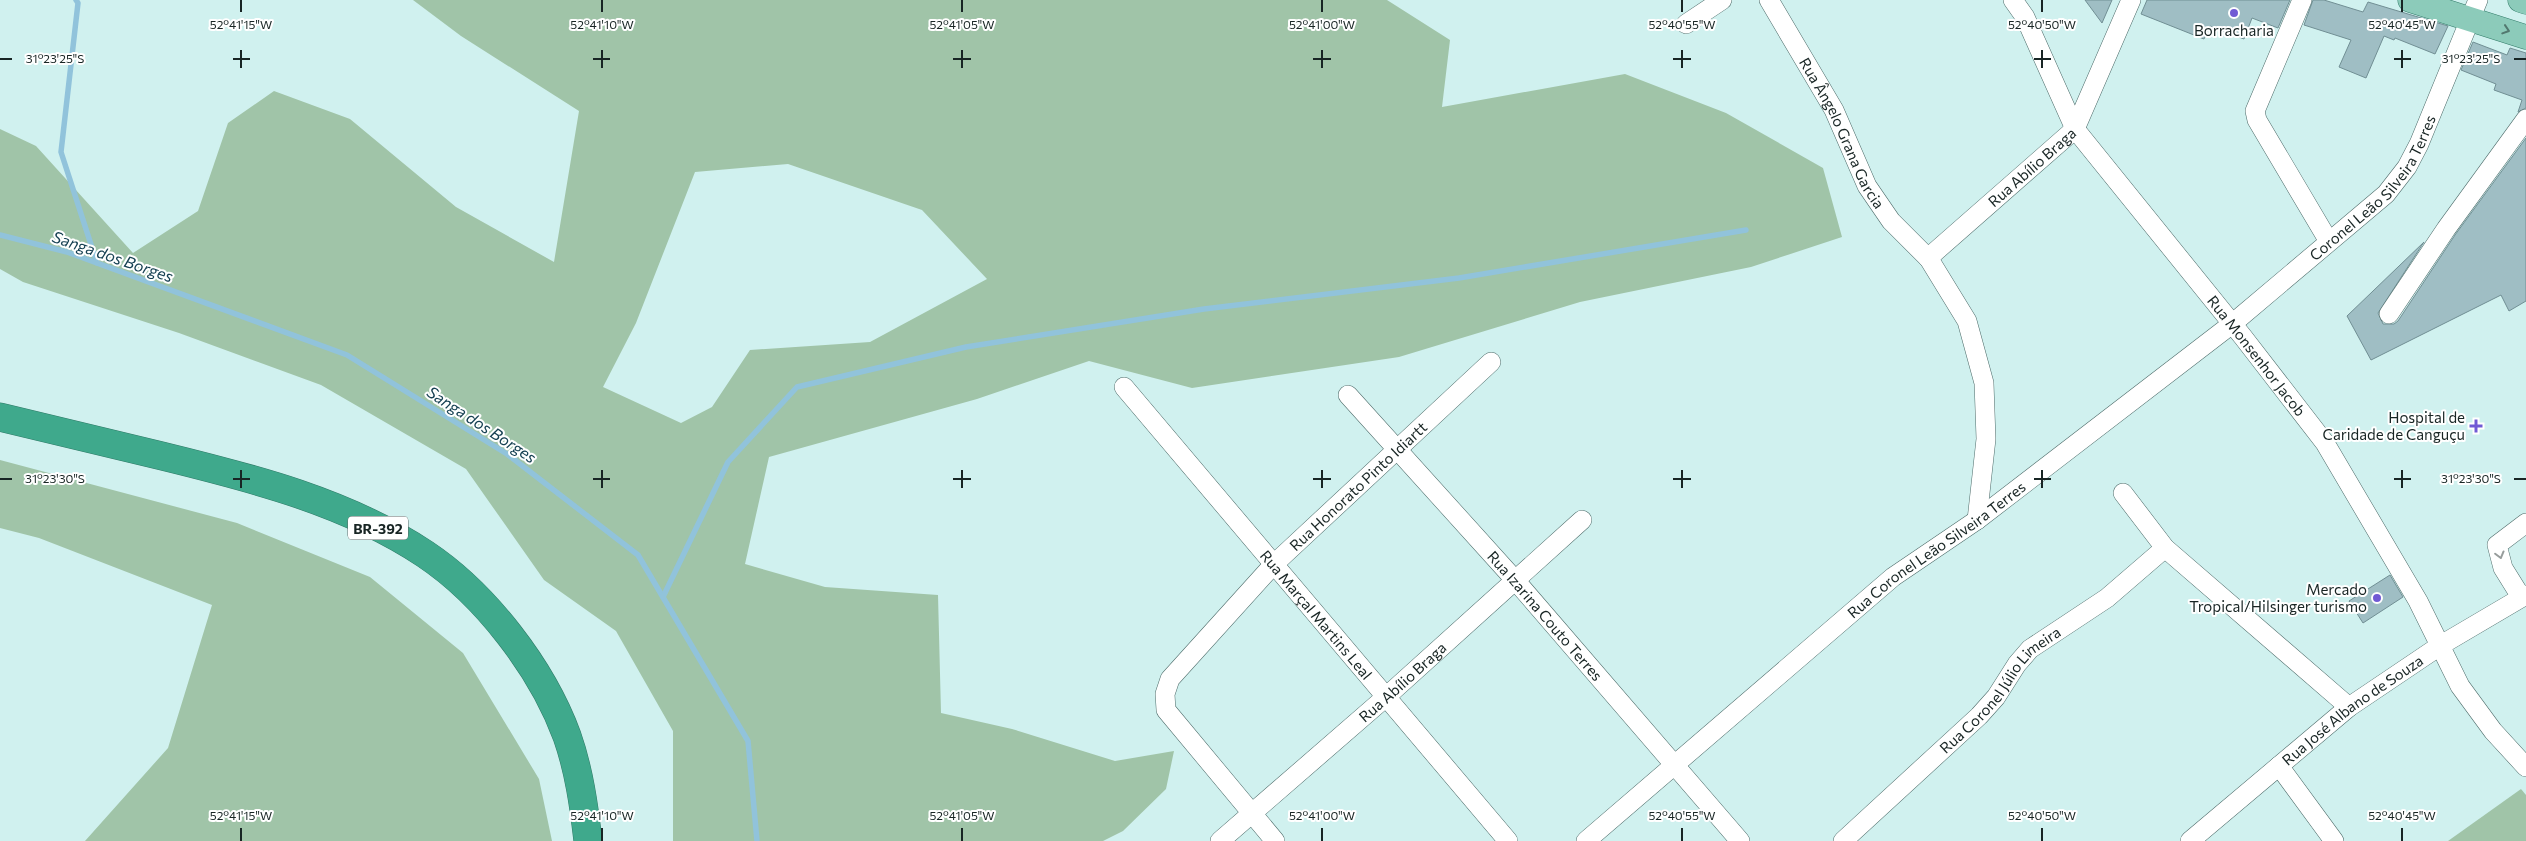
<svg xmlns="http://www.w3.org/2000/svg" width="2526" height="841" font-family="Commissioner,sans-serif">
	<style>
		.green { fill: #a0c4a8; fill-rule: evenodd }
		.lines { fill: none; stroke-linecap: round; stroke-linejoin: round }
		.stream { stroke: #91c3db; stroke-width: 5.5 }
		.building { fill: #9fbec4; stroke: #718f94 }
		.minor-casing { stroke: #4d6b69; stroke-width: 20 }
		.major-casing { stroke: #317b68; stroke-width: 25 }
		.highway-casing { stroke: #317b68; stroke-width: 29 }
		.minor { stroke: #fff; stroke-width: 19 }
		.major { stroke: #8ccbba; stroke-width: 24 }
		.highway { stroke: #3fa98c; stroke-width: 28 }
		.oneway { stroke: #52786f }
		.oneway2 { stroke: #979d9c }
		.ticks { fill: none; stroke: #182524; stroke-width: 2 }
		.poi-dot { fill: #715ad4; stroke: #fff; stroke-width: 2 }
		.labels { text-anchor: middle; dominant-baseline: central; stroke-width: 4; stroke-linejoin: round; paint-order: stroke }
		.shield { fill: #fff; stroke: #5d6666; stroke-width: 1 }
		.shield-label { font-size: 14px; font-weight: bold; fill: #182524 }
		.poi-label { font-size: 15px; fill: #182524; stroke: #fff; text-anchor: end }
		.street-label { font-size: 15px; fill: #182524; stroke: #fff }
		.water-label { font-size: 16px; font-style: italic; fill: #164052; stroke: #fff }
		.ticks-label { font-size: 12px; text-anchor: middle; fill: #182524; stroke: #fff; stroke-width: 4; stroke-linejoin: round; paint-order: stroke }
	</style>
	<rect width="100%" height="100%" fill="#d0f1ef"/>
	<g class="green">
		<path d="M413,0H1387L1450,40L1442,107L1625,74L1726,113L1823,168L1842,237L1751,267L1580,302L1399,357L1192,388L1089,361L977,399L769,457L745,564L825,587L938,595L941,713L1012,729L1115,761L1174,751L1166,789L1123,831L1103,841H673V731L616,631L544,580L466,469L321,385L179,333L23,282L0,269V129L36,146L133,253L198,211L228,123L274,91L350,119L456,207L554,262L579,111L461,36ZM788,164L922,210L987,279L870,342L750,350L712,407L681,423L603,387L636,323L695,172Z"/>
		<polygon points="0,460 237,523 370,577 463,653 539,779 552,841 85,841 168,748 212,605 39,538 0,528"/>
		<polygon points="2521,789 2526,795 2526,841 2448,841"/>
	</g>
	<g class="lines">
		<g class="stream">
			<polyline points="76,0 78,3 61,152 97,263"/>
			<polyline points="0,235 67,252 347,355 507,454 638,555 748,741 757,841"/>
			<polyline points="663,597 728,462 797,387 966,347 1204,309 1459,278 1746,230"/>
		</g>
	</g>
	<g class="building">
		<polygon points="2085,0 2112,0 2102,23"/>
		<polygon points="2147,0 2290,0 2278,28 2252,18 2244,39 2210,26 2204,39 2141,14"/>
		<polygon points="2313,0 2324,0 2363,12 2368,2 2448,26 2435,54 2395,38 2394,40 2384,36 2366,78 2339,67 2351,40 2304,25"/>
		<polygon points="2473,42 2507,55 2510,48 2526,53 2526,108 2518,112 2522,100 2494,90 2496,84 2461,70"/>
		<polygon points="2526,138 2526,301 2509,311 2501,295 2371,360 2347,316 2424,242 2378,313 2383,324 2394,324 2398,321 2455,235"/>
		<polygon points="2390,575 2403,597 2363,623 2349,601"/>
	</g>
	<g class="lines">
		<defs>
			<g id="minor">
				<path id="s1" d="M1769,0L1834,110L1867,186L1891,221L1929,259L1967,321L1984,383L1986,439L1977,520"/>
				<path id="s2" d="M2013,0L2025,17L2075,129L2243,337L2325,443L2418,601L2460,686L2493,731L2526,767"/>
				<polyline points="2302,0 2255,111 2257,120 2328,240"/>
				<polyline points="1686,24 1722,0"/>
				<path id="s3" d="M1928,258L2075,129L2131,0"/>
				<polyline points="2389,314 2446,229 2526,119"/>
				<path id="s4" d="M1124,387L1508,841"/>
				<path id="s5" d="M1348,395L1515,580L1740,841"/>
				<polyline points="2123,493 2165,548 2349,707"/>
				<polyline points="2521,597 2503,568 2497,545 2526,523"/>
				<polyline points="2279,766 2334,841"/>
				<path id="s6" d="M1220,841L1387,696L1582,520"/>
				<path id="s7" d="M1275,841L1166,710L1165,694L1170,679L1273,565L1491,362"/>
				<path id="s8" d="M1586,841L1893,577L1977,520L2232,324L2386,194L2407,167L2419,144L2478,0"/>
				<path id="s9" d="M1843,841L1979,716L1996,697L2017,664L2030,649L2107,598L2165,548"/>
				<path id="s10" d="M2190,841L2349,707L2441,645L2526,595"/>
			</g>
			<g id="major">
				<polyline points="2410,0 2526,37"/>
				<polyline points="2520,0 2526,2"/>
			</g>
			<path id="highway" d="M0,417C54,430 108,443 162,456C252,478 347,502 425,554C485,594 542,668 567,736C579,770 584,806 588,841"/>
		</defs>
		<use href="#minor" class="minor-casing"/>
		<use href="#major" class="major-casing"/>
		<use href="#highway" class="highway-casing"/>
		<use href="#minor" class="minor"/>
		<use href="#major" class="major"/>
		<use href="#highway" class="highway"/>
	</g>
	<defs><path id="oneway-chevron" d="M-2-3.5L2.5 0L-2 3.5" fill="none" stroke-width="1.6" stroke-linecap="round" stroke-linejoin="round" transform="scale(1.25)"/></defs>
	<use class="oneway" href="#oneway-chevron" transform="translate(2506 30) rotate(18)"/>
	<use class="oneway2" href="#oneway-chevron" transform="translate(2500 555) rotate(75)"/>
	<path class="ticks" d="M241,0V12M602,0V12M962,0V12M1322,0V12M1682,0V12M2042,0V12M2402,0V12M241,50V68M602,50V68M962,50V68M1322,50V68M1682,50V68M2042,50V68M2402,50V68M0,59H12M233,59H250M593,59H610M953,59H971M1313,59H1331M1673,59H1691M2034,59H2051M2394,59H2411M2514,59H2526M241,470V488M602,470V488M962,470V488M1322,470V488M1682,470V488M2042,470V488M2402,470V488M0,479H12M233,479H250M593,479H610M953,479H971M1313,479H1331M1673,479H1691M2034,479H2051M2394,479H2411M2514,479H2526M241,828V841M602,828V841M962,828V841M1322,828V841M1682,828V841M2042,828V841M2402,828V841"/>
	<g class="poi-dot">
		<circle cx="2234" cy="13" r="5"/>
		<path d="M2473.5 418.5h5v5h5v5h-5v5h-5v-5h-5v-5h5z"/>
		<circle cx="2377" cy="598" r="5"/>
	</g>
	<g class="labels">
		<rect class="shield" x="348" y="516.5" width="60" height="23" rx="4"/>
		<g class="shield-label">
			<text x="378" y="528">BR-392</text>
		</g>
		<g class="poi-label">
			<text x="2234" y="30" text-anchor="middle">Borracharia</text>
			<text x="2465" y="417">Hospital de<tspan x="2465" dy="17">Caridade de Canguçu</tspan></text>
			<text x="2367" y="589">Mercado<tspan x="2367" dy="17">Tropical/Hilsinger turismo</tspan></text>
		</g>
		<g class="street-label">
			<text stroke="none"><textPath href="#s1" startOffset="152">Rua Ângelo Grana Garcia</textPath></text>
			<text stroke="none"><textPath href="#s3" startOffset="138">Rua Abílio Braga</textPath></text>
			<text stroke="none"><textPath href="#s8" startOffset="1026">Coronel Leão Silveira Terres</textPath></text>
			<text stroke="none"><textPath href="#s2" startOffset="434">Rua Monsenhor Jacob</textPath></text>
			<text stroke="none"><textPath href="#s7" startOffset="472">Rua Honorato Pinto Idiartt</textPath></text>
			<text stroke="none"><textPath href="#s8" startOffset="456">Rua Coronel Leão Silveira Terres</textPath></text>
			<text stroke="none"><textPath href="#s4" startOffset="298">Rua Marçal Martins Leal</textPath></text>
			<text stroke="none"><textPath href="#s5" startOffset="296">Rua Izarina Couto Terres</textPath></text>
			<text stroke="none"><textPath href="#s6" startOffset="242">Rua Abílio Braga</textPath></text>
			<text stroke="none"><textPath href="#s9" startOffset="219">Rua Coronel Júlio Limeira</textPath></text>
			<text stroke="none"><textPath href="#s10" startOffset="209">Rua José Albano de Souza</textPath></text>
		</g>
		<g class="water-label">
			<text transform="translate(113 256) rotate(19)">Sanga dos Borges</text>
			<text transform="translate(482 424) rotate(33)">Sanga dos Borges</text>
		</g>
	</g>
	<g class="ticks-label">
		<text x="241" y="29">52°41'15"W</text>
		<text x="602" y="29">52°41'10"W</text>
		<text x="962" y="29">52°41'05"W</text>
		<text x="1322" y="29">52°41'00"W</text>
		<text x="1682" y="29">52°40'55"W</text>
		<text x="2042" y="29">52°40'50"W</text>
		<text x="2402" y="29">52°40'45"W</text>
		<text x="55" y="63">31°23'25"S</text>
		<text x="2471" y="63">31°23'25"S</text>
		<text x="55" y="483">31°23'30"S</text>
		<text x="2471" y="483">31°23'30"S</text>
		<text x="241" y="820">52°41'15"W</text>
		<text x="602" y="820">52°41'10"W</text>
		<text x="962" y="820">52°41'05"W</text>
		<text x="1322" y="820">52°41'00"W</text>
		<text x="1682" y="820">52°40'55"W</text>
		<text x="2042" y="820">52°40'50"W</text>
		<text x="2402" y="820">52°40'45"W</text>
	</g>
</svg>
